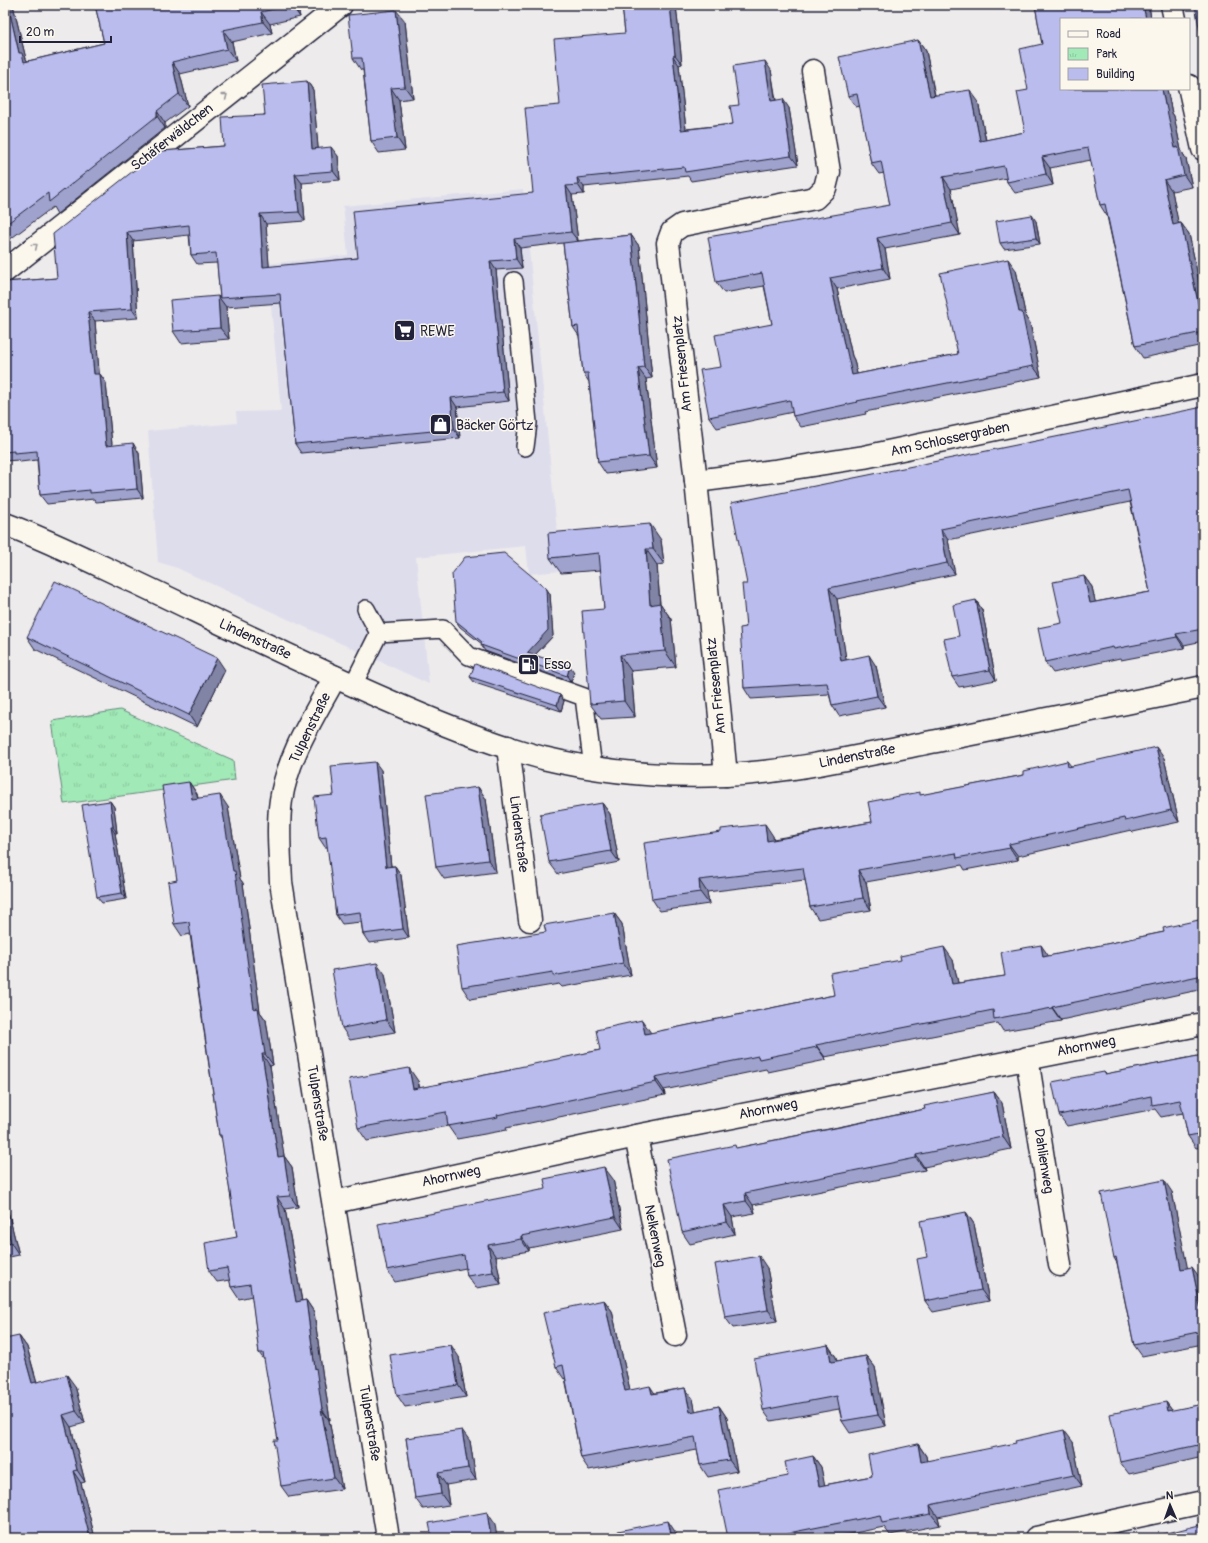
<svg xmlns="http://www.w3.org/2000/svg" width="1208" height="1543" font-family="Pangolin,sans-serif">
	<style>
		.built { fill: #deddec }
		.park { fill: url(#park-tufts); stroke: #628679 }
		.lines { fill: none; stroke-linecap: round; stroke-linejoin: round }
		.service-casing { stroke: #22223b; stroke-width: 20 }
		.minor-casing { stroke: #22223b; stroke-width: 25 }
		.secondary-casing { stroke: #22223b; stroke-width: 25 }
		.service { stroke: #fbf7ec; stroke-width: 17 }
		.minor { stroke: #fbf7ec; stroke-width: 22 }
		.secondary { stroke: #fbf7ec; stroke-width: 22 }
		.wall { fill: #9fa2cc; stroke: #22223b }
		.shaded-wall { fill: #8284a6; stroke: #22223b }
		.building { fill: #b9bced; stroke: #22223b }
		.oneway { stroke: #99979c }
		.labels { text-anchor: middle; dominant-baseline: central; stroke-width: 3; stroke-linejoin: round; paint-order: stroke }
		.street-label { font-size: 14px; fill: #22223b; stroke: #fbf7ec }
		.poi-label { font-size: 14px; fill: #22223b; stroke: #fbf7ec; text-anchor: start }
	</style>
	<defs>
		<pattern id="park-tufts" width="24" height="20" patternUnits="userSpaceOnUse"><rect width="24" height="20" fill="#a1e9b7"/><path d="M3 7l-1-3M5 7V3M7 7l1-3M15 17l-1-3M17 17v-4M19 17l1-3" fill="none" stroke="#8ac89e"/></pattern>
	</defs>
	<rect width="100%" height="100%" fill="#eeebec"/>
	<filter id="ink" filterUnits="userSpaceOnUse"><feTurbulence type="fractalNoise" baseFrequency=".025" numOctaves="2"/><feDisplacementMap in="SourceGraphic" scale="8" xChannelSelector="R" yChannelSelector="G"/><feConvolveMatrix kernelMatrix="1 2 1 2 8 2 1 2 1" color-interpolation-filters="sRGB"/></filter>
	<g filter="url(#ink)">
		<polygon class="built" points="523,189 561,571 529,574 526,546 416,557 429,684 177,568 158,562 148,431 237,423 236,412 281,411 267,264 348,255 343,206"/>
		<polygon class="park" points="120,710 233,760 235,780 64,804 52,721"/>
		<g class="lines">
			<defs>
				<g id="service">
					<polyline points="514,281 528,423 525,447"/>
					<polyline points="379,633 443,629 469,656 584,697 593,768"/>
					<polyline points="353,685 379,633 366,609"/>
				</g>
				<g id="minor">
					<polyline points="1172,5 1175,19"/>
					<polyline points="1189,86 1203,149"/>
					<polyline points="5,271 341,5"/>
					<polyline points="696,481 774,471 864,457 1203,385"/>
					<path d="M335,677C314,716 288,755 281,800C277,827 280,855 281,882L388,1538"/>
					<polyline points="508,747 530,920"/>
					<polyline points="726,775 696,481 668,243 672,232 682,225 815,198 825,188 829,172 813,71"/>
					<polyline points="1027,1058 1060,1265"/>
					<polyline points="636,1136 675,1335"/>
					<polyline points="334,1202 636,1136 1203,1024"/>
					<polyline points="1036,1538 1203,1502"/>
				</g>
				<path id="secondary" d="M5,524C50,541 94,563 137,583C221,623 304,664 389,701C439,723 490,744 543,758C602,772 664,778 725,775C796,772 867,754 937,741C1026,723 1114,706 1203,687"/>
			</defs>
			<use href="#service" class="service-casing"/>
			<use href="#minor" class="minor-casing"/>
			<use href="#secondary" class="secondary-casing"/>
			<use href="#service" class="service"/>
			<use href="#minor" class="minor"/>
			<use href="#secondary" class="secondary"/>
		</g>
		<g class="wall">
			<polygon points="5,5 13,5 26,59 28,61 104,43 95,5 297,5 300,17 270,24 272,33 232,42 236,61 180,74 188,106 165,123 165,128 57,214 53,207 5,243"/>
			<polygon points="622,5 676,5 682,64 679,65 686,129 733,124 739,105 771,70 776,100 789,108 798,165 691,181 688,176 584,187 584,194 572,195 578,241 631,235 639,246 652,378 646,379 657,468 606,474 598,462 589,382 583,373 579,336 573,327 563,243 520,248 522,268 496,270 509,401 457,407 460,438 301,453 295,444 281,303 226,307 229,339 181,343 173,331 220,298 217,263 197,264 191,255 189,235 133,241 138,318 95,321 99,374 100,374 106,383 112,445 139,453 143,498 96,502 94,499 47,504 40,495 37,460 20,462 19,460 5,461 5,282 57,278 163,151 224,146 307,81 313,90 318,148 338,156 340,180 302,183 305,221 266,224 269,267 358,258 533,193 560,105 625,33"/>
			<polygon points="1035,5 1149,5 1151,19 1061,19 1061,89 1167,89 1172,113 1174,116 1181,150 1186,159 1192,187 1172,191 1178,223 1181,223 1189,234 1203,300 1203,345 1143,358 1135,346 1107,216 1100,205 1091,160 1050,168 1053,185 1015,193 1007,182 1007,178 951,189 960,235 885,249 890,279 837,289 852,356 854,360 857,374 958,354 1016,270 1026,318 1030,323 1041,377 865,412 866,414 801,427 793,416 793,412 717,428 709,417 721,367 772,324 764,286 724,293 716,282 890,205 884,173 879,174 871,163 860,106 856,107 848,96 918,40 926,51 935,95 978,101 986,140 1025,132 1028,90 1042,44"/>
			<polygon points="405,21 413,98 399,100 405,150 379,153 371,141 363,70 361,70 353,58"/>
			<polygon points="1036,221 1040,244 1004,249 1000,243"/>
			<polygon points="1203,407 1203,641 1184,645 1184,648 1121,660 1120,658 1053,673 1045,662 1062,623 1084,576 1092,587 1095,602 1150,592 1130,502 948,540 955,574 837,599 846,660 876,666 885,707 839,716 832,705 829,694 751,699 744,688 747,584"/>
			<polygon points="661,540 664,564 657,565 660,603 671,619 676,667 631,671 635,717 601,719 590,704 604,609 601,570 561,573 550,558"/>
			<polygon points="546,588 550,594 553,636 535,655 574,672 571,682 485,651 481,645 482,644 460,627 456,621"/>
			<polygon points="976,600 982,610 996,680 959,687 952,677 959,636"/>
			<polygon points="27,637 225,670 197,727 35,649"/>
			<polygon points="470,677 560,695 564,701 561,711 475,683"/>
			<polygon points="1164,758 1179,822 1133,832 1131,830 1018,856 1018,860 965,870 962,865 866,882 871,910 818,919 810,907 805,880 707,892 709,904 660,911 652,899 721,832 773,836 773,839 872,822 922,795 1024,775 1067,761 1071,766"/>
			<polygon points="381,770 391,866 395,866 401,875 409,938 369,943 363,934 361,922 342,924 336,915 328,847 325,847 319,838"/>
			<polygon points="189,782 197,794 198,798 228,807 240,879 243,883 260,1012 266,1020 273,1065 270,1066 284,1156 292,1167 298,1207 285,1209 302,1301 306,1300 314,1312 323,1378 324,1380 330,1420 329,1420 342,1489 289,1497 281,1486 278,1440 265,1361 259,1353 252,1296 239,1299 231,1287 230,1280 217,1282 209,1271 237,1237 222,1139 219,1135 190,934 182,936 174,924 177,880"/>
			<polygon points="478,787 486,799 496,872 444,879 436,867"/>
			<polygon points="110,801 114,807 117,833 115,833 126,899 102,903 97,897"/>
			<polygon points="602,803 610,814 619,862 558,874 549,862"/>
			<polygon points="614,913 622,924 631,975 562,987 559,984 470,999 462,987"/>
			<polygon points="1203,919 1203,989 1061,1020 1061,1021 1003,1031 998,1023 825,1057 826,1060 768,1072 766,1069 664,1090 665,1095 506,1128 507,1130 457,1139 448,1126 367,1141 358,1128 418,1081 420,1088 511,1070 600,1050 651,1033 834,995 953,960 958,983 1005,976 1049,956 1164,932"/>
			<polygon points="385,974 395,1032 350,1040 342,1028"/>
			<polygon points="1203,1055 1203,1147 1196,1148 1188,1136 1183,1113 1161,1117 1155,1109 1067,1126 1059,1115 1104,1072 1106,1074"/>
			<polygon points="994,1092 1002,1103 1011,1149 924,1167 925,1170 753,1205 755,1213 732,1217 735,1234 690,1244 682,1232 737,1148 925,1109"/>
			<polygon points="613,1179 623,1229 529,1248 529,1251 496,1257 501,1284 476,1288 467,1276 466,1268 395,1282 387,1270"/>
			<polygon points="1172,1192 1187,1268 1200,1278 1203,1292 1203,1344 1142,1356 1134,1345 1117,1263 1114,1258"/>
			<polygon points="5,1199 19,1255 5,1258"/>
			<polygon points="966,1212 974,1224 989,1301 933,1312 925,1301 927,1257"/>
			<polygon points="767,1268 777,1321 733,1328 725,1317"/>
			<polygon points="604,1300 612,1311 630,1390 655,1393 685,1388 693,1399 695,1411 719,1406 727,1418 737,1471 708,1477 700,1465 697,1450 589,1470 581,1458 565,1378 564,1379 556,1367"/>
			<polygon points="19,1336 27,1347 37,1382 75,1386 85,1423 71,1427 85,1482 81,1483 95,1538 5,1538"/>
			<polygon points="828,1345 836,1357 836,1361 866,1356 875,1367 886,1426 850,1433 842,1421 839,1409 771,1421 763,1410"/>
			<polygon points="459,1357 466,1397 405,1407 397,1395"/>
			<polygon points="1166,1402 1172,1411 1203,1404 1203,1457 1129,1474 1120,1462"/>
			<polygon points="406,1438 470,1441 476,1480 446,1485 449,1505 423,1509 415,1498"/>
			<polygon points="1073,1442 1082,1486 938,1517 940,1525 890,1535 884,1527 830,1538 728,1538 788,1476 813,1456 821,1467 824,1485 872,1476 918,1444 926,1456 927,1461"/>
		</g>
		<g class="shaded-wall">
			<polygon points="8,5 13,5 26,59 30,65 24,62 19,53"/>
			<polygon points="291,5 297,5 300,17"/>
			<polygon points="670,5 676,5 682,64 675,55"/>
			<polygon points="1143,5 1149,5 1151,19 1146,19"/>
			<polygon points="396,10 405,21 413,98 405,87"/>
			<polygon points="261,12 270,24 272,33 263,22"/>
			<polygon points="223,30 232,42 236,61 227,49"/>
			<polygon points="918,40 926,51 937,107 930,96"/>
			<polygon points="673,56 679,65 687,139 681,130"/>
			<polygon points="765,61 771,70 777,110 771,101"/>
			<polygon points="172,62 180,74 188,106 179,94"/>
			<polygon points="307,81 313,90 319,158 312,149"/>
			<polygon points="391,88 399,100 405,150 397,138"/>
			<polygon points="1162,89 1167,89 1172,113 1174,116 1181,150 1186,159 1192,187 1184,175 1175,148 1165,105"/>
			<polygon points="970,90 978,101 988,152 980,141"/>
			<polygon points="783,99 789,108 798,165 791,156"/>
			<polygon points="157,111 165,123 165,128 157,116"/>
			<polygon points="331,147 338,156 340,180 333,171"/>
			<polygon points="1042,157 1050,168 1053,185 1046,174"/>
			<polygon points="295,174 302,183 305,221 299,212"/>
			<polygon points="943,177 951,189 960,235 952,223"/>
			<polygon points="577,178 584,187 584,194 578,185"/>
			<polygon points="1164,180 1172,191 1181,236 1173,225"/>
			<polygon points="566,186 572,195 578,241 571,232"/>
			<polygon points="260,214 266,224 270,277 263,267"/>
			<polygon points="1032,215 1036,221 1040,244 1036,238"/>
			<polygon points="1181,223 1189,234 1203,300 1203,326"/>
			<polygon points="127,232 133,241 138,318 132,309"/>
			<polygon points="631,235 639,246 652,378 644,367"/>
			<polygon points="877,238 885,249 890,279 883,268"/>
			<polygon points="514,239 520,248 522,268 516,259"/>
			<polygon points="1008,259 1016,270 1026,318 1030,323 1041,377 1033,366 1019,312"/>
			<polygon points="490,261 496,270 509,401 503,392"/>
			<polygon points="830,278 837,289 852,356 854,360 860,387 852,375 845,349"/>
			<polygon points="218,296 226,307 229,339 220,328"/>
			<polygon points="88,312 95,321 100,383 94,374"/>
			<polygon points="638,368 646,379 657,468 649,456"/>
			<polygon points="100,374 106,383 113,455 106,446"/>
			<polygon points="451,398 457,407 460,438 454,429"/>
			<polygon points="133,443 139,453 143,498 137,489"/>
			<polygon points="650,524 661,540 664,564 653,549"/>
			<polygon points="941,529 948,540 955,574 947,563"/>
			<polygon points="646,549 657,565 661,620 650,605"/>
			<polygon points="1084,576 1092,587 1098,614 1090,603"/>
			<polygon points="546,588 550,594 553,636 531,659 527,653"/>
			<polygon points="829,588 837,599 848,672 841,661"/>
			<polygon points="976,600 982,610 996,680 990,670"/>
			<polygon points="660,603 671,619 676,667 665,651"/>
			<polygon points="1176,634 1184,645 1184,648 1177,637"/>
			<polygon points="620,655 631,671 635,717 624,701"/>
			<polygon points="869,655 876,666 885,707 877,696"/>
			<polygon points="217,658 225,670 197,727 189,715"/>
			<polygon points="570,666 574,672 571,682 567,676"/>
			<polygon points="560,695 564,701 561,711 557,705"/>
			<polygon points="1156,747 1164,758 1179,822 1171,810"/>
			<polygon points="375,762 381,770 392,876 386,867"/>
			<polygon points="189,782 197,794 200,811 192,799"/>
			<polygon points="478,787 486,799 496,872 488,860"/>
			<polygon points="220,795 228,807 240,879 243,883 260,1012 266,1020 273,1065 265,1054 254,1009"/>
			<polygon points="110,801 114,807 117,833 113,827"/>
			<polygon points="602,803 610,814 619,862 611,851"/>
			<polygon points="765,824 773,836 775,852 767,841"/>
			<polygon points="111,827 115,833 126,899 122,893"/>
			<polygon points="1009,844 1018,856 1018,860 1010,848"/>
			<polygon points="395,866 401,875 409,938 403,929"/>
			<polygon points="858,870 866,882 871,910 863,898"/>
			<polygon points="699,880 707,892 709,904 700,892"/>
			<polygon points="614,913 622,924 631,975 623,963"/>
			<polygon points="1041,945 1050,958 1043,957"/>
			<polygon points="944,947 953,960 961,996 952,984"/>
			<polygon points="377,963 385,974 395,1032 386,1020"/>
			<polygon points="1052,1007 1061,1020 1061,1021 1052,1008"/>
			<polygon points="642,1020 651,1033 645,1034"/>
			<polygon points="816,1045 825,1057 826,1060 817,1047"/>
			<polygon points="262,1054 270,1066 286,1168 278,1157"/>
			<polygon points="409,1068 418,1081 422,1102 413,1089"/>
			<polygon points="655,1077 664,1090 665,1095 656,1082"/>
			<polygon points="994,1092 1002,1103 1011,1149 1003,1137"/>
			<polygon points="916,1155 924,1167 925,1170 916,1158"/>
			<polygon points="284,1156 292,1167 298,1207 290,1196"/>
			<polygon points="604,1167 613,1179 623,1229 615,1217"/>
			<polygon points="1164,1180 1172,1192 1190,1280 1181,1269"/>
			<polygon points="745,1193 753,1205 755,1213 746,1201"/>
			<polygon points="277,1197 285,1209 304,1313 296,1302"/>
			<polygon points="5,1199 19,1255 11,1243 5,1219"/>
			<polygon points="724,1205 732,1217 735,1234 727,1222"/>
			<polygon points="966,1212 974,1224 989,1301 981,1290"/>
			<polygon points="521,1236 529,1248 529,1251 521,1239"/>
			<polygon points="488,1245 496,1257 501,1284 493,1272"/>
			<polygon points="759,1256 767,1268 777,1321 768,1310"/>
			<polygon points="1192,1267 1200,1278 1203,1292 1203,1320"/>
			<polygon points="306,1300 314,1312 323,1378 324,1380 330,1420 322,1409 315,1369"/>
			<polygon points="604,1300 612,1311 633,1403 625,1391"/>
			<polygon points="19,1336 27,1347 40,1395 32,1383"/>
			<polygon points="451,1345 459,1357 466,1397 458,1385"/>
			<polygon points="828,1345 836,1357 839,1374 831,1362"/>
			<polygon points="866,1356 875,1367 886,1426 878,1415"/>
			<polygon points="67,1375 75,1386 85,1423 76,1411"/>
			<polygon points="650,1386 658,1398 652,1394"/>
			<polygon points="685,1388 693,1399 698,1423 690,1412"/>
			<polygon points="1166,1402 1174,1413 1168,1411"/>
			<polygon points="719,1406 727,1418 737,1471 729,1460"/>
			<polygon points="321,1409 329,1420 342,1489 334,1478"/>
			<polygon points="63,1415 71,1427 85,1482 77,1470"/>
			<polygon points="462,1430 470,1441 476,1480 468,1468"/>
			<polygon points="1064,1430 1073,1442 1082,1486 1074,1475"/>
			<polygon points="918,1444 926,1456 929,1474 921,1462"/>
			<polygon points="813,1456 821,1467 827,1497 819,1486"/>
			<polygon points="73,1471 81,1483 95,1538 90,1538"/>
			<polygon points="438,1473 446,1485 449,1505 441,1494"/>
			<polygon points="930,1505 938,1517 940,1525 931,1514"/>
			<polygon points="487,1512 495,1524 497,1538 491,1538"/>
			<polygon points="668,1521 676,1533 677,1538 672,1538"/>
		</g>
		<g class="building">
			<polygon points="5,5 8,5 19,53 22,53 24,62 104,43 95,5 291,5 261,12 263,22 223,30 227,49 172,62 179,94 157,111 157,116 49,202 48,193 5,225"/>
			<polygon points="622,5 670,5 675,55 673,56 681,130 733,124 730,106 739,105 733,66 765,61 771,101 783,99 791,156 685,172 684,167 577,178 578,185 566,186 571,232 514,239 516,259 490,261 503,392 451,398 454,429 295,444 280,294 220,298 216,253 191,255 189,225 127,232 132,309 88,312 94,374 100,374 106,446 133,443 137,489 90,493 90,490 40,495 37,451 14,453 14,451 5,452 5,282 57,278 53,234 161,149 162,151 224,146 222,117 265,115 262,85 307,81 312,149 331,147 333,171 295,174 299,212 260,214 263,267 358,258 353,211 533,193 525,108 560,105 554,39 625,33"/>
			<polygon points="1035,5 1143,5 1146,19 1061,19 1061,89 1162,89 1165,105 1166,105 1175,148 1178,147 1184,175 1164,180 1173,225 1181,223 1203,326 1203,332 1135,346 1105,204 1100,205 1088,148 1042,157 1046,174 1007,182 1004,166 943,177 952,223 877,238 883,268 830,278 845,349 846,348 852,375 958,354 940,273 1008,259 1019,312 1022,312 1033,366 857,401 858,402 793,416 790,400 709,417 700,370 721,367 715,335 772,324 762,273 716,282 708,237 890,205 881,161 871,163 857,94 848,96 839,57 918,40 930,96 970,90 980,141 1025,132 1017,92 1028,90 1020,49 1042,44"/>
			<polygon points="1195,5 1203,5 1203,50"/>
			<polygon points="396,10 405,87 391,88 397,138 371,141 362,58 353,58 348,15"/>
			<polygon points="1032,215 1036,238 1000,243 996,221"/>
			<polygon points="631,235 644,367 638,368 649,456 598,462 588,373 583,373 578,326 573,327 563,243"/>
			<polygon points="218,296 220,328 173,331 170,300"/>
			<polygon points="1203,407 1203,629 1176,634 1177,637 1114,649 1113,647 1045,662 1038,628 1062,623 1053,582 1084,576 1090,603 1150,592 1128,490 941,529 947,563 829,588 841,661 869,655 877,696 832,705 827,683 744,688 740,628 746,627 742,584 747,584 731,503"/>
			<polygon points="650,524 653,549 646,549 650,605 660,603 665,651 620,655 624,701 590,704 582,611 604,609 599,553 550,558 548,533"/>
			<polygon points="504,553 546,588 548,630 527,653 570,666 567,676 481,645 482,642 456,621 452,574 465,557"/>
			<polygon points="55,581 217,658 189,715 27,637"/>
			<polygon points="976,600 990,670 952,677 944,639 959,636 953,605"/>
			<polygon points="475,664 560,695 557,705 470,677"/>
			<polygon points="1203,725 1203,734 1201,726"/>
			<polygon points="1156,747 1171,810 1125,821 1124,818 1009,844 1010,848 957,858 956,853 858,870 863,898 810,907 803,868 699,880 700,892 652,899 644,843 721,832 721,829 765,824 767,841 872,822 868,802 920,792 920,795 1024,775 1024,771 1067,761 1068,767"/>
			<polygon points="375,762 386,867 395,866 403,929 363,934 360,912 336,915 326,837 319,838 314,797 334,795 331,766"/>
			<polygon points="189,782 192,799 220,795 233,871 235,871 254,1009 258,1008 265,1054 262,1054 278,1157 284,1156 290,1196 277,1197 296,1302 306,1300 315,1369 316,1368 322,1409 321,1409 334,1478 281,1486 274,1440 278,1440 263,1353 259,1353 250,1284 231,1287 227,1268 209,1271 205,1243 237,1237 221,1135 219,1135 189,922 174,924 168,882 177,880 162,786"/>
			<polygon points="478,787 488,860 436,867 426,794"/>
			<polygon points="110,801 113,827 111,827 122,893 97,897 82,805"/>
			<polygon points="602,803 611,851 549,862 540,814"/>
			<polygon points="614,913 623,963 553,976 553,972 462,987 456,946 546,932 544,925"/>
			<polygon points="1203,919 1203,975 1052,1007 1052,1008 994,1019 993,1010 816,1045 817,1047 759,1059 758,1056 655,1077 656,1082 497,1115 498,1117 448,1126 446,1112 358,1128 349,1079 409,1068 413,1089 511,1070 510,1069 600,1050 596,1030 642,1020 645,1034 834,995 830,973 901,960 900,956 944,947 952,984 1005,976 1001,952 1041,945 1043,957 1164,932 1163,928"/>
			<polygon points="377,963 386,1020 342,1028 332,970"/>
			<polygon points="1203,1055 1203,1133 1188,1136 1180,1100 1152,1105 1151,1096 1059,1115 1052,1082 1104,1072 1105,1074"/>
			<polygon points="994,1092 1003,1137 916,1155 916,1158 745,1193 746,1201 724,1205 727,1222 682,1232 667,1159 735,1145 736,1148 845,1126 925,1109 924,1106"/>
			<polygon points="604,1167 615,1217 521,1236 521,1239 488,1245 493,1272 467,1276 464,1255 387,1270 378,1224 455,1209 455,1207 546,1189 544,1179"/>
			<polygon points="1164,1180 1181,1269 1192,1267 1203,1320 1203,1331 1134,1345 1116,1257 1114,1258 1101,1193"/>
			<polygon points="966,1212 981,1290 925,1301 917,1259 927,1257 920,1221"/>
			<polygon points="5,1219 11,1243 5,1245"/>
			<polygon points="759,1256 768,1310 725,1317 715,1264"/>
			<polygon points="604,1300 625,1391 650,1386 652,1394 685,1388 690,1412 719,1406 729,1460 700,1465 695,1437 581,1458 563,1365 556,1367 543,1313"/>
			<polygon points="19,1336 32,1383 67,1375 76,1411 63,1415 77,1470 73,1471 90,1538 5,1538 5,1339"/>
			<polygon points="451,1345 458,1385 397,1395 390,1355"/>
			<polygon points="828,1345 831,1362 866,1356 878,1415 842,1421 837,1396 763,1410 754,1359"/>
			<polygon points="1166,1402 1168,1411 1203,1404 1203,1453 1200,1453 1198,1445 1120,1462 1110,1414"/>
			<polygon points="462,1430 468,1468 438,1473 441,1494 415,1498 406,1438"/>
			<polygon points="1064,1430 1074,1475 930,1505 931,1514 882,1523 880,1515 763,1538 728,1538 718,1490 788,1476 785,1462 813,1456 819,1486 872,1476 868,1455 918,1444 921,1462 1016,1443 1015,1441"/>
			<polygon points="487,1512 491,1538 432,1538 429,1523"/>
			<polygon points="668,1521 672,1538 620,1538 618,1531"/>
			<polygon points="1203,1524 1203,1538 1156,1538 1156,1536"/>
		</g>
		<defs><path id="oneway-chevron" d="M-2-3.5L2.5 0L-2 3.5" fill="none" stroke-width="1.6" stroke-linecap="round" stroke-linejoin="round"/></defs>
		<g class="oneway">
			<use href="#oneway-chevron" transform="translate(225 96) rotate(-38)"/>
			<use href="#oneway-chevron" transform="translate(35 246) rotate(-39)"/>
		</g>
	</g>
	<defs>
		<symbol id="supermarket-square" viewBox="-11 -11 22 22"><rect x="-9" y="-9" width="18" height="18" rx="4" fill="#22223b" stroke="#fbf7ec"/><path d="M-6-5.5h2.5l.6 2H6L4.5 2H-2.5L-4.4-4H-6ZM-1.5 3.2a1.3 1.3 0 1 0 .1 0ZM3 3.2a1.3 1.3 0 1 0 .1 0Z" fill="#fff"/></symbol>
		<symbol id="shop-square" viewBox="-11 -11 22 22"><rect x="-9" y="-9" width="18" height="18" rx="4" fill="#22223b" stroke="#fbf7ec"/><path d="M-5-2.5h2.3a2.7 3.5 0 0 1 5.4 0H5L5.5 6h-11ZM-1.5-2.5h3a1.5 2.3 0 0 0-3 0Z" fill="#fff"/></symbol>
		<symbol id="fuel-square" viewBox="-11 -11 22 22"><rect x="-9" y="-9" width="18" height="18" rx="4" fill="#22223b" stroke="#fbf7ec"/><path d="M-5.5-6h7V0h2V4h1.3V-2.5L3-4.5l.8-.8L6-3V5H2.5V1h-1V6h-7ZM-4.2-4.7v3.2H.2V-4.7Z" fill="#fff"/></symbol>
	</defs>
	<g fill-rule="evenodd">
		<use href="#supermarket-square" x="392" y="318" width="25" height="25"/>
		<use href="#shop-square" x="428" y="412" width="25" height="25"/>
		<use href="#fuel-square" x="516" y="652" width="25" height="25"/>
	</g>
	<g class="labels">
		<g class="street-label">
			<text transform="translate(172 137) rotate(-38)">Schäferwäldchen</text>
			<text transform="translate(682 364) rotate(-96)">Am Friesenplatz</text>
			<text transform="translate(950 439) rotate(-12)">Am Schlossergraben</text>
			<text transform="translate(255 639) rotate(25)">Lindenstraße</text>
			<text transform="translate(716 686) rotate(-96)">Am Friesenplatz</text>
			<text transform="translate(310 728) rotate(-64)">Tulpenstraße</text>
			<text transform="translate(857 756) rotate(-11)">Lindenstraße</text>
			<text transform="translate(519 834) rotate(83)">Lindenstraße</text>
			<text transform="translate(1086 1046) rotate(-11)">Ahornweg</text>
			<text transform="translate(318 1103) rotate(81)">Tulpenstraße</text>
			<text transform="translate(768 1109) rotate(-11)">Ahornweg</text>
			<text transform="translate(1044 1161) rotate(81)">Dahlienweg</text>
			<text transform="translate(451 1176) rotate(-12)">Ahornweg</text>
			<text transform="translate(655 1236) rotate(79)">Nelkenweg</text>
			<text transform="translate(370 1423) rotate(81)">Tulpenstraße</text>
		</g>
		<g class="poi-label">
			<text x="420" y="331">REWE</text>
			<text x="456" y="425">Bäcker Görtz</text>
			<text x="544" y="664">Esso</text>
		</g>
	</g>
	<rect width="1208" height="1543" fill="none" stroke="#fbf7ec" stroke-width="20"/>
	<rect x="10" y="10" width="1188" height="1523" fill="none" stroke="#22223b" stroke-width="1.5" filter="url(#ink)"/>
	<rect x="1060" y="18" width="130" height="72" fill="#fbf7ec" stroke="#a4a2a5"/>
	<rect x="1068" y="31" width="20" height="6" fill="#fbf7ec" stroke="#a4a2a5"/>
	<text x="1096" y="38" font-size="12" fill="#22223b">Road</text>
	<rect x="1068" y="48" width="20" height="12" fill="url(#park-tufts)" stroke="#a4a2a5"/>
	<text x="1096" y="58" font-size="12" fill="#22223b">Park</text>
	<rect x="1068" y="68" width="20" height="12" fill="#b9bced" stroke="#a4a2a5"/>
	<text x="1096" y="78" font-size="12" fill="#22223b">Building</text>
	<g transform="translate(1170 1505) rotate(358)" stroke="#fbf7ec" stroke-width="3" paint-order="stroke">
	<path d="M0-3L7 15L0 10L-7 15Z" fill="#22223b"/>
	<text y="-6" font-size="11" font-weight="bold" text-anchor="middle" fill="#22223b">N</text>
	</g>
	<path d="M20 36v6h91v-6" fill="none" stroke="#22223b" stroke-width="2"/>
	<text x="26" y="36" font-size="12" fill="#22223b" stroke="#fbf7ec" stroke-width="3" paint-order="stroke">20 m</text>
</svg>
